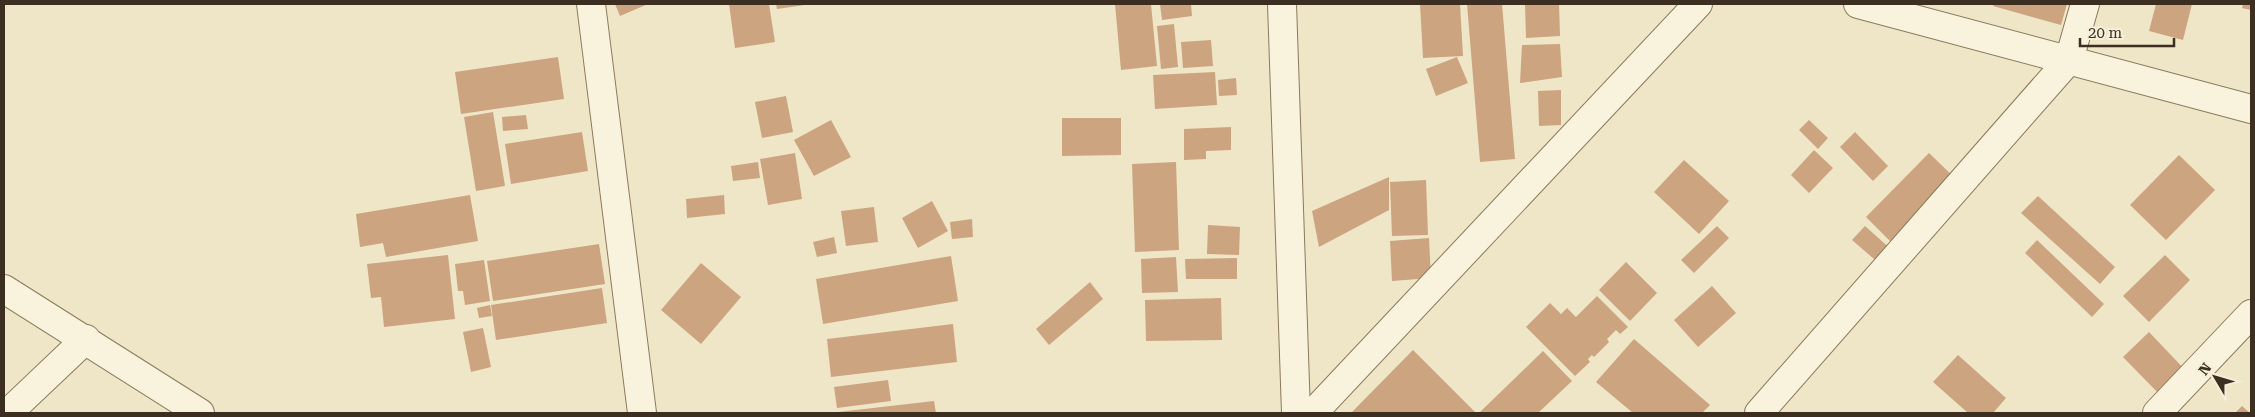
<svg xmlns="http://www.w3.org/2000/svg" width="2255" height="417" font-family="'Roboto Serif',serif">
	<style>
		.building { fill: #cca47f }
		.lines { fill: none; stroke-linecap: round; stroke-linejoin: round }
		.street-casing { stroke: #8b795d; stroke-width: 30 }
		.street { stroke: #f9f2dc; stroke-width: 28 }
	</style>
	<rect width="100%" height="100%" fill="#efe6c8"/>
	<g class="building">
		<polygon points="615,4 648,4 620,16"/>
		<polygon points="729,4 769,4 775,42 735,48"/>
		<polygon points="776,4 805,4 805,5 777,9"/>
		<polygon points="1115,4 1151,4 1157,66 1121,70"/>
		<polygon points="1160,4 1191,4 1192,16 1162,20"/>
		<polygon points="1420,4 1460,4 1463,56 1423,58"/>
		<polygon points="1467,4 1502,4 1515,159 1480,162"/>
		<polygon points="1525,4 1559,4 1560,36 1526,38"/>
		<polygon points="1994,4 2067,4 2061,25 1993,6"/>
		<polygon points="2156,4 2192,4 2183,40 2149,31"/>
		<polygon points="2243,4 2251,4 2251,10 2242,8"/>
		<polygon points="1174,24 1178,67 1161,69 1157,26"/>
		<polygon points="1211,40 1213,66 1183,68 1181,42"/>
		<polygon points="1560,44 1562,77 1520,83 1522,45"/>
		<polygon points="558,57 564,99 461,114 455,72"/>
		<polygon points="1457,57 1468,83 1436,96 1426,69"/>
		<polygon points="1215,72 1217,105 1155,109 1153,75"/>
		<polygon points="1236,78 1237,95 1219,96 1218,80"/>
		<polygon points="1561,90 1561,125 1539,126 1538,91"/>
		<polygon points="786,96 793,132 762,138 755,102"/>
		<polygon points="493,112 505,186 476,191 464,117"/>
		<polygon points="526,115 528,129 503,131 502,117"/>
		<polygon points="1062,118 1121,118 1121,155 1062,156"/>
		<polygon points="831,120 851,157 814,176 794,140"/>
		<polygon points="1809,120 1828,138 1818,149 1799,130"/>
		<polygon points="1231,127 1231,150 1206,151 1206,159 1184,160 1184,129"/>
		<polygon points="582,132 588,171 511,184 505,144"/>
		<polygon points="1855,132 1888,166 1873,181 1840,147"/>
		<polygon points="1814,150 1833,168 1809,193 1791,175"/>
		<polygon points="795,153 802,199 768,205 760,159"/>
		<polygon points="1929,153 1959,182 1895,246 1866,217"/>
		<polygon points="2179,155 2215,190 2166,240 2130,205"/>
		<polygon points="1684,160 1729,201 1699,234 1654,192"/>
		<polygon points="758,162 760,178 733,181 731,166"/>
		<polygon points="1176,162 1179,250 1135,252 1132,164"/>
		<polygon points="1389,177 1389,210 1319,247 1312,211"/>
		<polygon points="1426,180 1428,235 1392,236 1390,182"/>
		<polygon points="470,195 478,241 386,257 383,243 360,247 356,214"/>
		<polygon points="724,195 725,214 687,218 686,199"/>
		<polygon points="2038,196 2115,267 2100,284 2021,213"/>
		<polygon points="932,201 948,231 918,248 902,218"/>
		<polygon points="874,207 878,242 846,246 841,211"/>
		<polygon points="972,219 973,237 952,239 950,222"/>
		<polygon points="1208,225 1240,227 1239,255 1207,254"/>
		<polygon points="1717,226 1729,238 1694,273 1681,260"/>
		<polygon points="1865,226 1893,251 1881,265 1852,240"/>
		<polygon points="834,237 837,253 817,257 813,242"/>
		<polygon points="1429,238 1431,278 1392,281 1390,241"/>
		<polygon points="2037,240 2104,304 2092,317 2025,253"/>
		<polygon points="599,244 605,284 493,301 487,261"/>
		<polygon points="448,255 455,319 384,327 381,297 371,298 367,264"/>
		<polygon points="2165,255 2190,280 2149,322 2123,296"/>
		<polygon points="951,256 958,301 823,324 816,279"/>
		<polygon points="1176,257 1178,292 1142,293 1141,259"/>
		<polygon points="1237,258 1237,279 1186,279 1185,259"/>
		<polygon points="484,260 490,301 465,305 463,291 458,291 455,264"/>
		<polygon points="1626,262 1657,293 1630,321 1599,290"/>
		<polygon points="701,263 741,297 701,344 661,310"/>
		<polygon points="1090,282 1103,299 1049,345 1036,329"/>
		<polygon points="1712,286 1736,313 1698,347 1674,320"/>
		<polygon points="602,288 607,323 496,340 491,305"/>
		<polygon points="1597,296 1628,327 1620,334 1616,330 1607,339 1609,342 1594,357 1592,355 1588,359 1590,362 1575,376 1526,327 1550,303 1561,314 1567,308 1576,317"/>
		<polygon points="1221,298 1222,340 1146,341 1145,300"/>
		<polygon points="490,305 492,316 479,318 477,308"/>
		<polygon points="953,324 957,362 831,377 827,339"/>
		<polygon points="483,328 491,367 471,372 463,332"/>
		<polygon points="2149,332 2189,374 2164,399 2123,357"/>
		<polygon points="1634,339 1710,405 1702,413 1633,413 1596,382"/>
		<polygon points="1413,350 1476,413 1351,413"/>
		<polygon points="1543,351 1572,381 1538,413 1481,413 1480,412"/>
		<polygon points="1958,355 2006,398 1993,413 1968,413 1933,382"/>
		<polygon points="888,380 891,401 837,408 834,387"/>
		<polygon points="934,401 936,413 838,413 838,412"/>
		<polygon points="2242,406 2250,413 2235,413"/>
	</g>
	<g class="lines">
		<defs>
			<g id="street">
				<polyline points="591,4 642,413"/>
				<polyline points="1282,4 1296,413"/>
				<polyline points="1858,4 2251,109"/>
				<polyline points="4,289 200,413"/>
				<polyline points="8,413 86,339"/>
				<polyline points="1313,413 1698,4"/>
				<polyline points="1759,413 2069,60 2085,4"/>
				<polyline points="2157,413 2251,314"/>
			</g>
		</defs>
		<use href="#street" class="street-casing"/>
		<use href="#street" class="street"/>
	</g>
	<rect width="2255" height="417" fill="none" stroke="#3c2f21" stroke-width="10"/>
	<g transform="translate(2215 377) rotate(308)" stroke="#f6efd8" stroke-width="4" paint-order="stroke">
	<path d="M0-4L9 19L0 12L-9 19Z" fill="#3c2f21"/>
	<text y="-8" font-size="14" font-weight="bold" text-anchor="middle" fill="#3c2f21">N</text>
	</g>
	<path d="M2080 38v8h94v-8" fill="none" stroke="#3c2f21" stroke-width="2.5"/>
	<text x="2088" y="38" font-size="15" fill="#3c2f21" stroke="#f6efd8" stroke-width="4" paint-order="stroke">20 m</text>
</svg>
